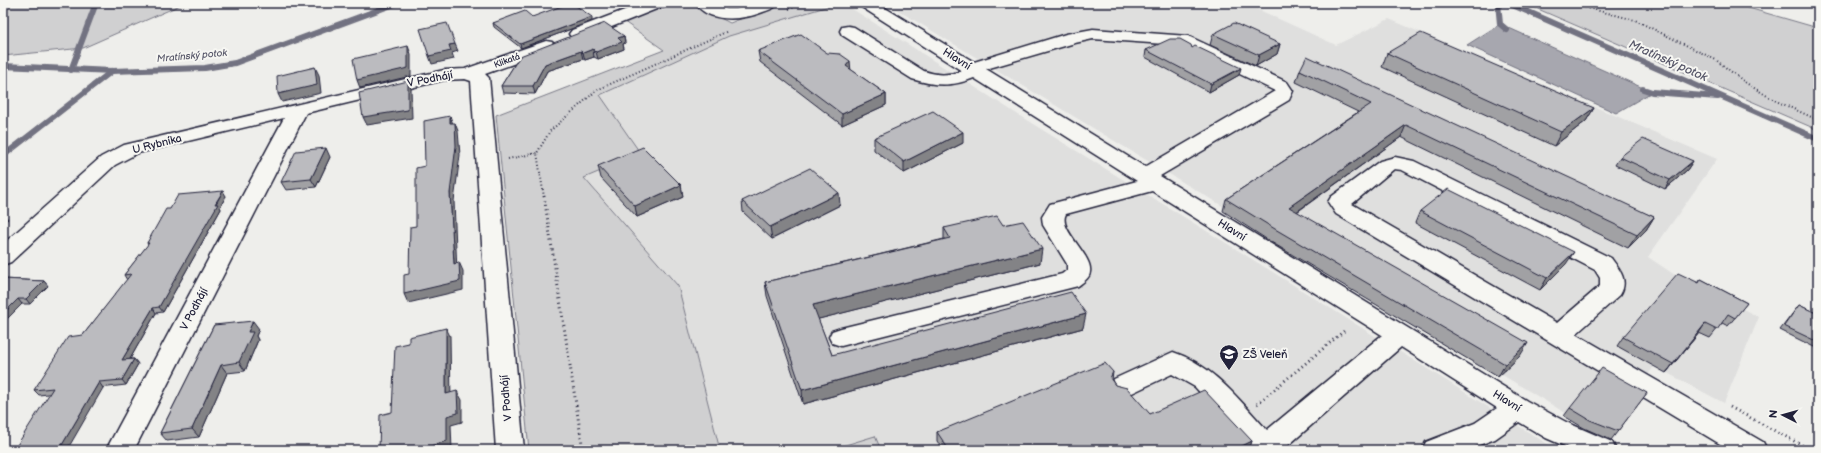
<svg xmlns="http://www.w3.org/2000/svg" width="1821" height="453" font-family="'Balsamiq Sans',sans-serif">
	<style>
		.built { fill: #dfdfde }
		.green { fill: #d0d0d1; stroke: #797986 }
		.water { fill: #a7a7af; stroke: #727281 }
		.lines { fill: none; stroke-linecap: round; stroke-linejoin: round }
		.stream { stroke: #727281; stroke-width: 6 }
		.minor-casing { stroke: #22223b; stroke-width: 3 }
		.path-far1 { stroke: #22223b; stroke-width: 2; stroke-dasharray: 1 2.5; stroke-linecap: butt }
		.path { stroke: #22223b; stroke-width: 3; stroke-dasharray: 1 3.5; stroke-linecap: butt }
		.minor { fill: #f6f6f2; fill-rule: evenodd }
		.wall { fill: #a1a1a4; stroke: #22223b }
		.shaded-wall { fill: #838386; stroke: #22223b }
		.building { fill: #bbbbbf; stroke: #22223b }
		.labels { text-anchor: middle; dominant-baseline: central; stroke-width: 4; stroke-linejoin: round; paint-order: stroke }
		.far-street-label { font-size: 9px; fill: #22223b; stroke: #f6f6f2 }
		.far-water-label { font-size: 10px; font-style: italic; fill: #575769; stroke: #f6f6f2 }
		.street-label { font-size: 11px; fill: #22223b; stroke: #f6f6f2 }
		.poi-label { font-size: 11px; fill: #22223b; stroke: #f6f6f2; text-anchor: start }
		.water-label { font-size: 12px; font-style: italic; fill: #575769; stroke: #f6f6f2 }
	</style>
	<rect width="100%" height="100%" fill="#eeeeeb"/>
	<filter id="ink" filterUnits="userSpaceOnUse"><feTurbulence type="fractalNoise" baseFrequency=".025" numOctaves="2"/><feDisplacementMap in="SourceGraphic" scale="8" xChannelSelector="R" yChannelSelector="G"/><feConvolveMatrix kernelMatrix="1 2 1 2 8 2 1 2 1" color-interpolation-filters="sRGB"/></filter>
	<g filter="url(#ink)">
		<g class="built">
			<polygon points="839,3 843,3 1028,121 1239,251 1557,450 804,450 803,446 788,450 720,450 678,286 584,178 641,154 599,95 729,36"/>
			<polygon points="886,3 1126,3 1257,9 1336,45 1389,19 1717,159 1648,257 1678,277 1759,317 1724,403 1654,366 1607,438"/>
		</g>
		<g class="green">
			<polygon points="3,3 185,3 83,48 3,56"/>
			<polygon points="669,3 691,3 730,23 781,3 839,3 729,36 600,95 641,154 584,178 678,286 720,450 529,450 496,115 664,50 623,21"/>
			<polygon points="1524,3 1731,3 1818,28 1818,130"/>
			<polygon points="875,436 881,450 829,450"/>
		</g>
		<polygon class="water" points="1500,24 1652,92 1616,113 1467,45"/>
		<g class="lines">
			<g class="stream">
				<polyline points="1498,3 1500,24 1507,30"/>
				<polyline points="1508,3 1818,139"/>
				<polyline points="3,66 112,71 205,68 235,63 397,3"/>
				<polyline points="71,70 96,3"/>
				<polyline points="1643,89 1652,92 1718,97"/>
				<polyline points="3,156 112,71"/>
			</g>
			<defs>
				<g id="minor">
					<polygon points="643,3 666,3 664,6 584,38 578,39 572,38 569,34 572,30"/>
					<path d="M695,3H715L727,9H736L756,3H779C776,8 769,10 763,12C743,20 709,24 695,3Z"/>
					<path d="M858,3H877L974,62L1066,34L1093,29L1188,36L1287,82L1293,91L1289,100L1160,176L1527,401L1566,422L1612,442L1616,450H1574L1546,438L1519,422L1495,439L1466,450H1422L1426,442L1475,423L1497,408L1401,347L1283,450H1252L1195,387L1172,374L1132,393L1123,396L1114,393L1110,386L1114,379L1173,352C1213,365 1239,400 1267,430L1382,335L1152,191L1066,214C1057,229 1093,255 1090,272C1090,278 1083,282 1078,286L841,346L832,343L829,337L832,331L841,328L1062,274L1067,270V264L1043,225L1042,217L1050,204L1137,181L974,78C952,87 934,86 912,79L842,35L840,31L842,27L848,26L854,27L924,71C938,76 949,75 962,71L860,6ZM1093,39L1179,45L1275,91L1145,167L986,69L1075,43Z"/>
					<polygon points="546,41 552,42 555,46 552,50 485,74 489,78 524,450 496,450 471,81 465,79 444,80 306,113 134,450 106,450 284,118 138,153 115,165 11,262 3,265 3,244 101,157 124,145 444,70 465,69"/>
					<path d="M1395,157L1414,161L1611,258C1620,270 1629,281 1620,295L1576,334L1763,442L1767,450H1730L1336,214L1328,202L1331,197L1380,161ZM1394,169L1402,170L1595,270L1600,278V286L1557,323L1352,204Z"/>
				</g>
			</defs>
			<use href="#minor" class="minor-casing"/>
			<g class="path-far1">
				<polyline points="1568,3 1635,20 1716,60 1746,83 1774,100 1818,120"/>
				<polyline points="789,9 806,3"/>
				<polyline points="508,159 537,153"/>
				<polyline points="544,197 537,153 550,131 597,90 728,31"/>
			</g>
			<g class="path">
				<polyline points="544,196 583,450"/>
				<polyline points="1257,404 1344,331"/>
				<polyline points="1730,407 1811,450"/>
			</g>
			<use href="#minor" class="minor"/>
		</g>
		<g class="wall">
			<polygon points="532,17 592,21 521,48 494,27 493,23"/>
			<polygon points="1213,34 1280,44 1277,54 1256,66 1210,45"/>
			<polygon points="624,36 625,43 623,44 624,49 598,59 594,57 585,60 583,59 547,71 535,94 503,93 501,86 520,56"/>
			<polygon points="1192,48 1239,75 1209,92 1145,57 1146,50"/>
			<polygon points="758,51 850,69 886,94 886,105 842,125 760,62"/>
			<polygon points="1387,53 1594,108 1586,121 1554,146 1382,67"/>
			<polygon points="1300,70 1654,217 1646,230 1628,248 1401,137 1297,212 1520,356 1498,377 1271,242 1223,211 1226,199 1358,112 1296,82"/>
			<polygon points="874,138 963,143 904,173 874,150"/>
			<polygon points="330,157 316,187 286,190 281,182"/>
			<polygon points="1620,157 1693,161 1687,170 1665,189 1615,165"/>
			<polygon points="598,166 681,185 683,197 637,217 601,178"/>
			<polygon points="226,196 220,207 221,209 163,312 156,313 130,359 134,359 138,364 126,385 39,395 34,390 83,335 127,280 124,275 148,245 147,243 170,209"/>
			<polygon points="742,201 840,205 772,239 743,212"/>
			<polygon points="1420,211 1566,264 1540,290 1415,223"/>
			<polygon points="1003,225 1040,263 818,319 832,355 1083,328 803,404 767,296 765,282 944,239 944,228"/>
			<polygon points="3,279 44,281 48,286 30,304 22,304 5,321 3,321"/>
			<polygon points="1701,279 1747,303 1728,326 1722,323 1710,338 1699,333 1666,373 1617,346 1623,337 1698,283"/>
			<polygon points="1799,305 1818,314 1818,349 1780,330"/>
			<polygon points="214,325 259,329 256,336 258,340 245,371 227,373 199,437 167,441 160,433"/>
			<polygon points="1113,372 1112,380 1115,385 1150,414 1252,441 1249,450 943,450 937,441 937,432"/>
			<polygon points="1647,393 1611,440 1584,428 1564,416 1570,408"/>
		</g>
		<g class="shaded-wall">
			<polygon points="592,17 592,21 521,48 520,44"/>
			<polygon points="624,36 625,43 623,44 624,49 598,59 596,52 618,38"/>
			<polygon points="455,44 458,51 452,53 454,59 432,64 429,56 449,45"/>
			<polygon points="1280,44 1277,54 1256,66 1259,55"/>
			<polygon points="408,46 411,54 411,76 360,88 357,80"/>
			<polygon points="593,49 594,57 585,60 583,53"/>
			<polygon points="581,51 583,59 547,71 535,94 533,86 545,64"/>
			<polygon points="850,61 851,72 846,66"/>
			<polygon points="315,67 319,75 321,93 282,102 278,94"/>
			<polygon points="1241,68 1239,75 1209,92 1211,84"/>
			<polygon points="408,81 411,89 412,118 367,125 363,117"/>
			<polygon points="886,94 886,105 842,125 842,114"/>
			<polygon points="1594,108 1586,121 1554,146 1561,132"/>
			<polygon points="450,116 453,124 450,123"/>
			<polygon points="455,123 458,131 460,155 454,201 457,272 454,264 450,193"/>
			<polygon points="1406,125 1401,137 1285,220 1289,207"/>
			<polygon points="963,132 963,143 904,173 904,162"/>
			<polygon points="326,148 330,157 316,187 311,179"/>
			<polygon points="1693,161 1687,170 1665,189 1670,180"/>
			<polygon points="681,185 683,197 637,217 635,206"/>
			<polygon points="223,191 226,196 220,207 221,209 163,312 159,307"/>
			<polygon points="839,193 840,205 772,239 770,227"/>
			<polygon points="3,213 8,219 3,224"/>
			<polygon points="1654,217 1646,230 1628,248 1637,235"/>
			<polygon points="1042,249 1040,263 815,320 813,305"/>
			<polygon points="1574,252 1566,264 1540,290 1547,278"/>
			<polygon points="459,262 463,271 463,290 408,303 404,294"/>
			<polygon points="44,281 48,286 30,304 26,299"/>
			<polygon points="18,299 22,304 5,321 3,319 3,314"/>
			<polygon points="153,308 156,313 126,366 122,360"/>
			<polygon points="1086,314 1083,328 803,404 802,390"/>
			<polygon points="253,321 259,329 256,336 258,340 245,371 239,362 248,332"/>
			<polygon points="1705,324 1699,333 1666,373 1673,364"/>
			<polygon points="446,328 450,336 451,403 446,394"/>
			<polygon points="1528,343 1520,356 1498,377 1505,364"/>
			<polygon points="134,359 138,364 126,385 122,380"/>
			<polygon points="221,365 227,373 199,437 192,429"/>
			<polygon points="99,382 103,388 67,450 59,450"/>
			<polygon points="457,391 462,400 462,422 451,425 452,450 416,450 447,416"/>
			<polygon points="1252,441 1249,450 1234,450"/>
			<polygon points="407,447 409,450 395,450"/>
		</g>
		<g class="building">
			<polygon points="570,3 572,3 592,17 520,44 493,23 525,11 532,17"/>
			<polygon points="447,23 455,44 449,45 451,51 429,56 420,29"/>
			<polygon points="605,23 624,36 618,38 622,42 596,52 593,49 583,53 581,51 545,64 533,86 501,86 520,56"/>
			<polygon points="1234,23 1280,44 1259,55 1213,34"/>
			<polygon points="1421,33 1594,108 1561,132 1387,53"/>
			<polygon points="801,34 827,53 840,54 850,61 846,66 886,94 842,114 758,51"/>
			<polygon points="1170,39 1180,39 1191,45 1192,48 1195,46 1241,68 1211,84 1146,50"/>
			<polygon points="408,46 408,68 357,80 353,59"/>
			<polygon points="1307,56 1654,217 1637,235 1406,125 1289,207 1528,343 1505,364 1275,229 1226,199 1371,104 1300,70"/>
			<polygon points="315,67 317,85 278,94 277,76"/>
			<polygon points="408,81 408,110 363,117 359,93"/>
			<polygon points="933,111 963,132 904,162 874,138"/>
			<polygon points="450,116 450,123 455,123 456,146 450,193 454,264 459,262 460,281 404,294 404,275 409,274 410,227 416,226 416,168 425,166 424,121"/>
			<polygon points="1643,139 1693,161 1670,180 1620,157"/>
			<polygon points="643,147 681,185 635,206 598,166"/>
			<polygon points="326,148 311,179 281,182 296,151"/>
			<polygon points="810,168 839,193 770,227 742,201"/>
			<polygon points="1448,189 1574,252 1547,278 1420,211"/>
			<polygon points="223,191 215,204 218,204 159,307 153,308 122,360 134,359 122,380 99,382 59,450 14,450 53,388 34,390 68,337 83,335 131,274 124,275 149,243 147,243 166,209 170,209 178,195"/>
			<polygon points="997,216 1003,225 1023,221 1042,249 813,305 832,355 1071,292 1086,314 802,390 765,282 950,238 944,228"/>
			<polygon points="1678,273 1699,283 1701,279 1747,303 1735,318 1728,314 1717,330 1705,324 1673,364 1623,337"/>
			<polygon points="3,279 44,281 26,299 18,299 3,314"/>
			<polygon points="1799,305 1818,314 1818,342 1784,326"/>
			<polygon points="253,321 248,332 253,332 239,362 221,365 192,429 160,433 214,325"/>
			<polygon points="446,328 446,394 457,391 458,413 447,416 447,441 416,450 407,450 407,447 395,450 379,450 380,415 392,412 395,346 409,343 409,337"/>
			<polygon points="1105,363 1113,372 1110,378 1115,385 1127,388 1150,414 1204,390 1252,441 1234,450 949,450 937,432"/>
			<polygon points="1602,368 1647,393 1618,431 1590,420 1570,408"/>
		</g>
	</g>
	<defs>
		<symbol id="school-pin" viewBox="-11 -11 22 30"><path d="M0 17L-7.5 6A9.5 9.5 0 1 1 7.5 6Z" fill="#22223b" stroke="#f6f6f2"/><path d="M0-5L7-2L0 1L-7-2ZM-4 1L0 2.5L4 1V4Q0 6-4 4Z" fill="#fff"/></symbol>
	</defs>
	<g fill-rule="evenodd">
		<use href="#school-pin" x="1218" y="343" width="22" height="30"/>
	</g>
	<g class="labels">
		<g class="far-street-label">
			<text transform="translate(507 61) rotate(-20)">Klikatá</text>
		</g>
		<g class="far-water-label">
			<text transform="translate(192 56) rotate(-5)">Mratínský potok</text>
		</g>
		<g class="street-label">
			<text transform="translate(957 59) rotate(32)">Hlavní</text>
			<text transform="translate(430 79) rotate(-11)">V Podhájí</text>
			<text transform="translate(157 144) rotate(-14)">U Rybníka</text>
			<text transform="translate(1232 230) rotate(32)">Hlavní</text>
			<text transform="translate(194 309) rotate(-62)">V Podhájí</text>
			<text transform="translate(506 398) rotate(-95)">V Podhájí</text>
			<text transform="translate(1507 401) rotate(32)">Hlavní</text>
		</g>
		<g class="poi-label">
			<text x="1243" y="354">ZŠ Veleň</text>
		</g>
		<g class="water-label">
			<text transform="translate(1668 61) rotate(24)">Mratínský potok</text>
		</g>
	</g>
	<rect width="1821" height="453" fill="none" stroke="#f6f6f2" stroke-width="16"/>
	<rect x="8" y="8" width="1805" height="437" fill="none" stroke="#22223b" stroke-width="1.5" filter="url(#ink)"/>
	<g transform="translate(1783 415) rotate(276)" stroke="#f6f6f2" stroke-width="3" paint-order="stroke">
	<path d="M0-3L7 15L0 10L-7 15Z" fill="#22223b"/>
	<text y="-6" font-size="11" font-weight="bold" text-anchor="middle" fill="#22223b">N</text>
	</g>
</svg>
